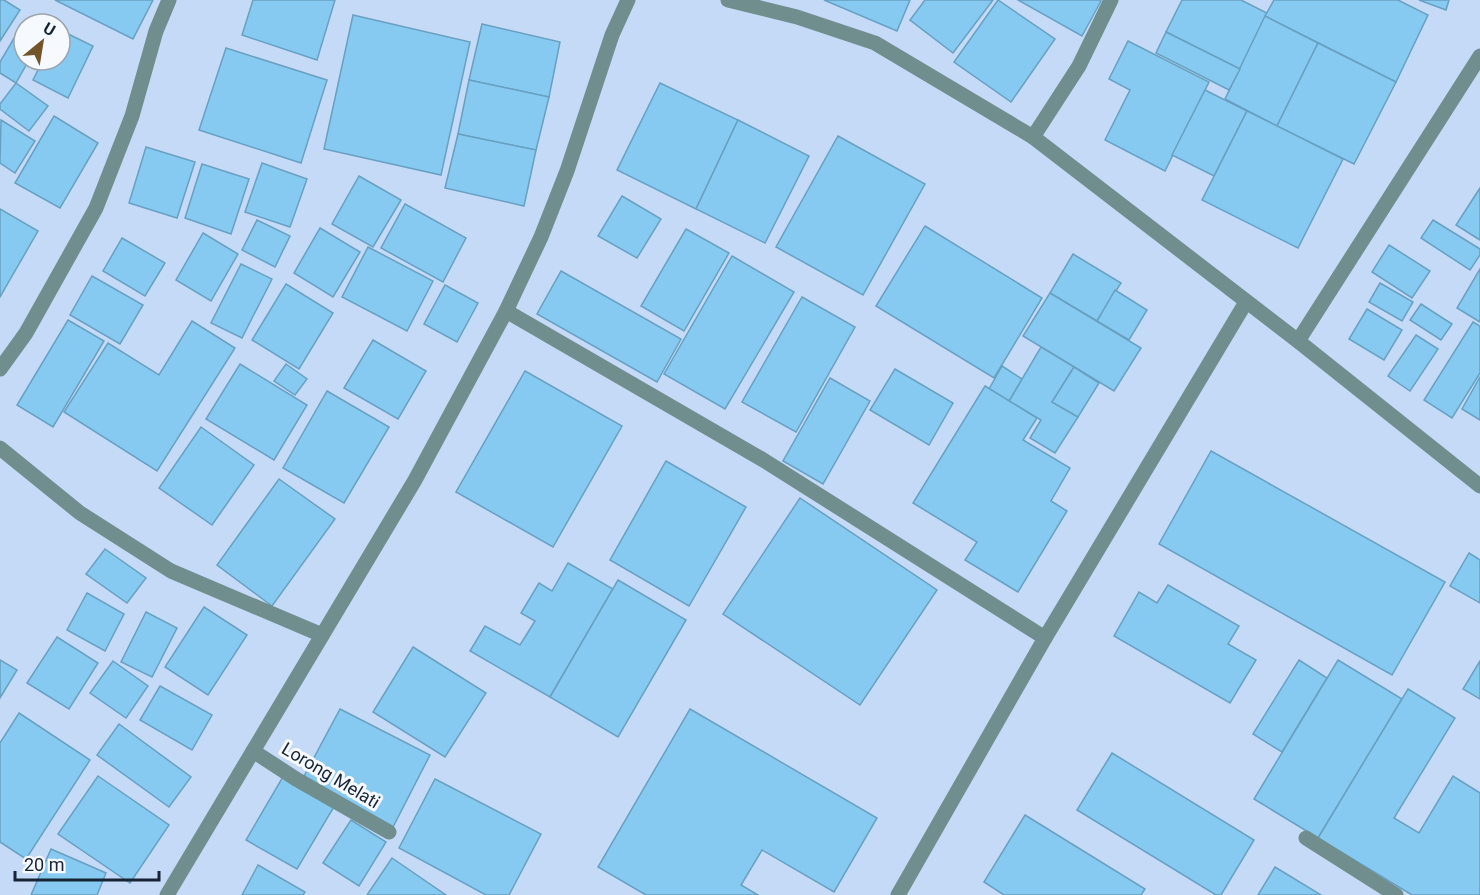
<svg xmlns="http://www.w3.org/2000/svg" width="1480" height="895" font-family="Roboto,sans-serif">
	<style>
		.building { fill: #86caf2; stroke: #68a0c1; stroke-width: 1.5 }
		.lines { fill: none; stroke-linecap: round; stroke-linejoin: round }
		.lane { stroke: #708e8e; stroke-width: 15 }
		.street { stroke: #708e8e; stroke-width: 15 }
		.labels { text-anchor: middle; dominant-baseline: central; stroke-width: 6; stroke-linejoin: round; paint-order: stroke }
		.street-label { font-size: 18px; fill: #162435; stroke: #f6f9fe }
	</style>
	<rect width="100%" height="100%" fill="#c5daf7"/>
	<g class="building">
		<polygon points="0,0 4,0 20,10 0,41"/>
		<polygon points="55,0 153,0 133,39"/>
		<polygon points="253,0 335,0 317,60 242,35"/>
		<polygon points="824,0 910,0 897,31"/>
		<polygon points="925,0 993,0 953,53 910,20"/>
		<polygon points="998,0 1055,39 1011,102 954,62"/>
		<polygon points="1018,0 1100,0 1101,1 1082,36"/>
		<polygon points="1182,0 1241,0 1267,13 1240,69 1166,32"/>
		<polygon points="1274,0 1398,0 1428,15 1396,82 1265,16"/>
		<polygon points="1419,0 1449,0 1446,10"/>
		<polygon points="353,15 470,42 441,175 324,149"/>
		<polygon points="1265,16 1318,43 1277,126 1225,99"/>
		<polygon points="23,23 25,24 24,60 29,60 16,83 0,73 0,62"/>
		<polygon points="482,24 560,42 549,97 469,80"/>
		<polygon points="60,30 93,46 68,98 33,80 43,60 60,60"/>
		<polygon points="1166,32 1240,69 1229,90 1156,53"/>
		<polygon points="1128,41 1209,82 1165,171 1105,140 1130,90 1109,79"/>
		<polygon points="1318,43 1396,82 1354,164 1277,126"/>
		<polygon points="226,48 327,80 301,163 199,130"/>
		<polygon points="469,80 549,97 536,150 458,134"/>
		<polygon points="16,83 48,106 29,131 0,109 0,104"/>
		<polygon points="660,83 738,120 696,209 617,170"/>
		<polygon points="1205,90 1247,111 1214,176 1172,155"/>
		<polygon points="1247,111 1343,159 1298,248 1202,200"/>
		<polygon points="54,116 98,143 60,208 15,183"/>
		<polygon points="1,120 35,141 15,173 0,163"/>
		<polygon points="738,120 809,156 765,243 696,209"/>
		<polygon points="458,134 536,150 524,206 445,188"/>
		<polygon points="838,136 925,184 863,295 776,247"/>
		<polygon points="146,147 195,162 177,218 129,203"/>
		<polygon points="262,163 307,179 290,227 245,212"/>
		<polygon points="202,164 249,179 231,234 185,218"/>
		<polygon points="359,176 401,200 373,247 332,224"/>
		<polygon points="1480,188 1480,240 1456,225"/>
		<polygon points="622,196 661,219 637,258 598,236"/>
		<polygon points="405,204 466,238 443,282 381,248"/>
		<polygon points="0,209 38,231 0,297"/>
		<polygon points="257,220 290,236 275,267 242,250"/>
		<polygon points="1433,220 1480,249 1480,255 1470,270 1421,238"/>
		<polygon points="925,226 1042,298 994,378 876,306"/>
		<polygon points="320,228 360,252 333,297 294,273"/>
		<polygon points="686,229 729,253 684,331 641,306"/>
		<polygon points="203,233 238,254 211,301 176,280"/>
		<polygon points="122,238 165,263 145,296 103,271"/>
		<polygon points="1389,245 1430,271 1412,298 1372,272"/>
		<polygon points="368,247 433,281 407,331 342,297"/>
		<polygon points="1073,254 1121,283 1097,321 1050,293"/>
		<polygon points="732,256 794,292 725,409 664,374"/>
		<polygon points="241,264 272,279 242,338 211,323"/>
		<polygon points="1480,269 1480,322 1457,308"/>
		<polygon points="561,271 681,339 657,382 537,314"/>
		<polygon points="92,276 143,305 120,344 70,315"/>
		<polygon points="1380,283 1413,302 1402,321 1369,302"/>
		<polygon points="286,284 333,313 299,369 252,340"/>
		<polygon points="445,285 478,303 457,342 424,324"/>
		<polygon points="1115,290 1147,310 1129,340 1097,321"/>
		<polygon points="1050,293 1141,348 1114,391 1023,336"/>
		<polygon points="802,297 855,327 796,432 742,402"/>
		<polygon points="1421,304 1452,324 1441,340 1410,320"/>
		<polygon points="1367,309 1402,330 1384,360 1349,339"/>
		<polygon points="68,320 104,341 53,427 17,405"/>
		<polygon points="192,321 235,348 157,471 64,412 108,343 159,375"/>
		<polygon points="1473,322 1480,326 1480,373 1452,418 1424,400"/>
		<polygon points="1416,335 1438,349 1410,391 1388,376"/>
		<polygon points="373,340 426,371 398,419 344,388"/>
		<polygon points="1041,347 1074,367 1052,402 1078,417 1055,453 1030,438 1041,420 1009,401"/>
		<polygon points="240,364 307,405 274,460 206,419"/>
		<polygon points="286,364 307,379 295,395 274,381"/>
		<polygon points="1002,366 1022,379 1009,401 989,389"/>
		<polygon points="1074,367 1099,383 1078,417 1052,402"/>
		<polygon points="895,369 953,403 929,445 870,410"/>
		<polygon points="525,371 622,426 553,547 456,492"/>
		<polygon points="1480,377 1480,420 1462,409"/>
		<polygon points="830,378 870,401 823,484 783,461"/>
		<polygon points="985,386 1037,418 1023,440 1070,468 1051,501 1067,511 1018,592 965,560 977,542 913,503"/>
		<polygon points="327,391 389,427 344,503 283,468"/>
		<polygon points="201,427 254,465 212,525 159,488"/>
		<polygon points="1211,451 1445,582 1392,675 1159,544"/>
		<polygon points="666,461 746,507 689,606 610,560"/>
		<polygon points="279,479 335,519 272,606 217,565"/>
		<polygon points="800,498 937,590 860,705 723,614"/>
		<polygon points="105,549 146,578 127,603 86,574"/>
		<polygon points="1469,553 1480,560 1480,603 1450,586"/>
		<polygon points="568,563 613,589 550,697 470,651 485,626 520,645 535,621 521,613 539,583 552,591"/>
		<polygon points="618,580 686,620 618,737 550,697"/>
		<polygon points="1168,585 1239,626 1228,644 1256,660 1230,703 1114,636 1139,592 1157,603"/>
		<polygon points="87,593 124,614 105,651 67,630"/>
		<polygon points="204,607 247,635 208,695 165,667"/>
		<polygon points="146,612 177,628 152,677 121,662"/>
		<polygon points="57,637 98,663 69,709 27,683"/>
		<polygon points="413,647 486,693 445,757 373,712"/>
		<polygon points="0,660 17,670 0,698"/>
		<polygon points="1299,660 1327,678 1282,752 1253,734"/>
		<polygon points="1338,660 1402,699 1318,838 1254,799"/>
		<polygon points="113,661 148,686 126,718 90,693"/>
		<polygon points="1480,661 1480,699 1463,689"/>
		<polygon points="160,686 212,715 192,750 140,720"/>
		<polygon points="1408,689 1455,718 1394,818 1419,833 1453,776 1480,793 1480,895 1412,895 1318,838"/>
		<polygon points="340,709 430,755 393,827 302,780"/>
		<polygon points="690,709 877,818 834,892 762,850 741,885 758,895 646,895 598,867"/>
		<polygon points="19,713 90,760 26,859 0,842 0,743"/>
		<polygon points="119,724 191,777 169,807 97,755"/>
		<polygon points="1112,753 1254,840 1221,895 1216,895 1077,810"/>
		<polygon points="284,775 335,805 297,869 246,840"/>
		<polygon points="98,776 169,825 130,883 58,834"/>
		<polygon points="435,779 541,834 509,895 486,895 399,848"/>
		<polygon points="1025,815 1145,889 1141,895 1004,895 984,882"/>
		<polygon points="351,820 386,842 359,886 323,863"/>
		<polygon points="51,849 106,873 97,895 31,895"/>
		<polygon points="392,858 446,895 367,895"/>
		<polygon points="258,865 305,892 303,895 242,895"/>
		<polygon points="1275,867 1321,895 1258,895"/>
	</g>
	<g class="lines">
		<polyline class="lane" points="1306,838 1396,895"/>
		<g class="street">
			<polyline points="728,0 797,17 875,43 1033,137 1298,341 1480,486"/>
			<polyline points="1033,137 1079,66 1111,0"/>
			<polyline points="506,311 765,461 1045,638"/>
			<polyline points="1298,341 1480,56"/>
			<polyline points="0,369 26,333 96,208 132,116 156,31 169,0"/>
			<polyline points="0,448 80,513 171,571 322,635"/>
			<polyline points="253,751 296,779 389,832"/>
			<polyline points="167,895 415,480 506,311 541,237 567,171 612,35 628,0"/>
			<polyline points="898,895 1045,638 1246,302"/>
		</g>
	</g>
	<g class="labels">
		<g class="street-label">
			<text transform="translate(331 775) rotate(31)">Lorong Melati</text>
		</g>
	</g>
	<g transform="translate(42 42) rotate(30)"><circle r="28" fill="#f6f9fe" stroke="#9ca4ae" stroke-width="1.5"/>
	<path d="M0-4.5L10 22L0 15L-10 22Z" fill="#735529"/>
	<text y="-9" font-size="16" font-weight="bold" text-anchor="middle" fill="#162435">U</text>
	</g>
	<path d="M15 871v9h144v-9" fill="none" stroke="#162435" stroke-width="3"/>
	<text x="24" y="871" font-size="18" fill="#162435" stroke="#f6f9fe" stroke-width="4.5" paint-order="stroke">20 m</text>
</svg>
